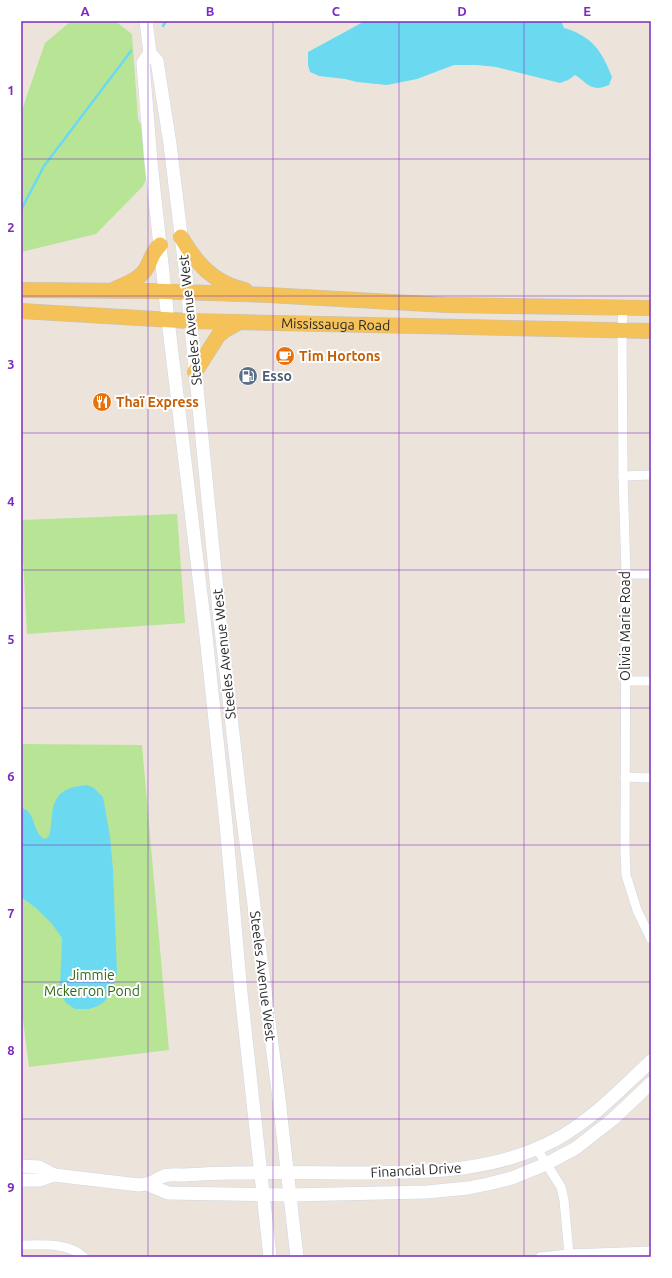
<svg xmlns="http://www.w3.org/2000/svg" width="672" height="1278" font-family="Ubuntu,sans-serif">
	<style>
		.green { fill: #b8e496 }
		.water { fill: #6bdaf1 }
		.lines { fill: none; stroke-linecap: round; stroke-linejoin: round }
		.stream { stroke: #6bdaf1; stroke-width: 2.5 }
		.street-casing { stroke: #d1d6e3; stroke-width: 10 }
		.secondary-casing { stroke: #d1d6e3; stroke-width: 14 }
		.primary-casing { stroke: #c3c3c3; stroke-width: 16 }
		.street { stroke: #fff; stroke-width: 9 }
		.secondary { stroke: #fff; stroke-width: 13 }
		.primary { stroke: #f4c259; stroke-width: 15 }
		.grid { fill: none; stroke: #7b2cbf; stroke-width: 1; stroke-opacity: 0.55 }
		.labels { text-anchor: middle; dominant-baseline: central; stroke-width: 4; stroke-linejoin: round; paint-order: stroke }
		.street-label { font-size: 14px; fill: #2a2a2a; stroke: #fff }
		.food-label { font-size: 14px; font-weight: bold; fill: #c56008; stroke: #fff; text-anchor: start }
		.service-label { font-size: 14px; font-weight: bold; fill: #4e5e75; stroke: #fff; text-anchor: start }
		.park-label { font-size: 14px; fill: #306918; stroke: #fff }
		.neatline { fill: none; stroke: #7b2cbf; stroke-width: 1.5 }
		.grid-label { font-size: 13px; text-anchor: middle; font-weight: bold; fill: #7b2cbf }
	</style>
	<rect width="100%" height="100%" fill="#ece4db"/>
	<g class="green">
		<polygon points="71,21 115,21 132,34 138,119 145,133 143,154 150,171 143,186 96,234 21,252 21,122 23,107 45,43"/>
		<polygon points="177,514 185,623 27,634 21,520"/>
		<polygon points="21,744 142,745 169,1050 29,1067 21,1005"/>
	</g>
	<g class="water">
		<path d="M365,21H561L564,28C592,36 602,51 612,77L609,85C591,93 588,83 575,75L568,80L560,83L496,67L477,65H454L417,79L387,85L357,82L345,79L319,76L310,72L308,65V52Z"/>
		<path d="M87,785L94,788L103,797L110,836L113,870L117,973L112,991L104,1002L98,1006L89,1009H75L66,1003L62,996L60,988L62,938L52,924L36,908L21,897V808C37,811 31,833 45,839L49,836C51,829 51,822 52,814C55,792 66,787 87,785Z"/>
	</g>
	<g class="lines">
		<g class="stream">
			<polyline points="163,26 166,21"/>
			<polyline points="21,210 44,166 131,51"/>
		</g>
		<defs>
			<g id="street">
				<polyline points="623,308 622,331 623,476 626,574 625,850 626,875 637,910 651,939"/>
				<polyline points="623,476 651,475"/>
				<polyline points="626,574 651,574"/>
				<polyline points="625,681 651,681"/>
				<polyline points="625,777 651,778"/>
				<polyline points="537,1149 561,1187 564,1200 569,1254"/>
				<path d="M21,1245C40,1245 68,1242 84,1257"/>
				<polyline points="540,1257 569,1254 651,1251"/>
			</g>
			<g id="secondary">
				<polyline points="146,21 150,53 157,61 170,144 186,276 220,621 242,812 278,1091 297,1257"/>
				<polyline points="150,53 143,63 151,162 168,320 206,636 226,824 241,993 270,1257"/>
				<path d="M21,1166L39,1167L54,1175L139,1185C154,1184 153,1180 164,1176C170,1174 179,1175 185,1175C201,1174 218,1173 234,1173C277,1172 320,1173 364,1173C431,1172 494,1172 555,1140C592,1120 621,1089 651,1061"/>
				<polyline points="21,1180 40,1180 54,1175"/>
				<polyline points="149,1185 168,1193 290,1195 427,1192 468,1188 488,1184 512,1178 546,1164 576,1148 613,1119 651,1083"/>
			</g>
			<g id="primary">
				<path d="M181,237C197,264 213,283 245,290"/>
				<path d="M115,289C126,284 141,279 147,267C152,258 151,254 160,245"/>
				<polyline points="21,290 150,291 268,295 446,305 651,308"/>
				<path id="s1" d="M21,311L189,321L651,331"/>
				<polyline points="195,372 218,336 225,330 240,322"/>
			</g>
		</defs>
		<use href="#street" class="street-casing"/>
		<use href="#secondary" class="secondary-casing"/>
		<use href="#primary" class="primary-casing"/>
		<use href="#street" class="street"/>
		<use href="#secondary" class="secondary"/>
		<use href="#primary" class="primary"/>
	</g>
	<path class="grid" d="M148,21V1257M273,21V1257M399,21V1257M524,21V1257M21,159H651M21,296H651M21,433H651M21,570H651M21,708H651M21,845H651M21,982H651M21,1119H651"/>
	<defs>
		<symbol id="cafe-disc" viewBox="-11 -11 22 22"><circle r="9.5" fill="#e8710a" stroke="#fff"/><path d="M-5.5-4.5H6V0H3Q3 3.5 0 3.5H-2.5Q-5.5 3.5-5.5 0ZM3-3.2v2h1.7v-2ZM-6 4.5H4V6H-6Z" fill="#fff"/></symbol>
		<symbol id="fuel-disc" viewBox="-11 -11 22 22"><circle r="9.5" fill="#5c6f8a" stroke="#fff"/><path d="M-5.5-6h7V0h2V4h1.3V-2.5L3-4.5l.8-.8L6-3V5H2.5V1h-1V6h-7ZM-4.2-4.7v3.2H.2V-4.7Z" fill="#fff"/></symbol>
		<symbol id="restaurant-disc" viewBox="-11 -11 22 22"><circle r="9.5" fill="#e8710a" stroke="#fff"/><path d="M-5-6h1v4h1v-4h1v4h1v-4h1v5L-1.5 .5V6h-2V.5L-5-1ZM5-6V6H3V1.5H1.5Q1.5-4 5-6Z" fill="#fff"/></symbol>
	</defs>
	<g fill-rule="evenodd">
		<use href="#cafe-disc" x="274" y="345" width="22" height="22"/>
		<use href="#fuel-disc" x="237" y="365" width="22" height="22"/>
		<use href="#restaurant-disc" x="91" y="391" width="22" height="22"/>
	</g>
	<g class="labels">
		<g class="street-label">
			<text transform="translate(190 320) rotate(-96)">Steeles Avenue West</text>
			<text stroke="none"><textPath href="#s1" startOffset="315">Mississauga Road</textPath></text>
			<text transform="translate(625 626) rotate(-90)">Olivia Marie Road</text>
			<text transform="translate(224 654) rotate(-96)">Steeles Avenue West</text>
			<text transform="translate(263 976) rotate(83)">Steeles Avenue West</text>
			<text transform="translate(416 1170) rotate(-3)">Financial Drive</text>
		</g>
		<g class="food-label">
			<text x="299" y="356">Tim Hortons</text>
			<text x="116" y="402">Thaï Express</text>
		</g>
		<g class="service-label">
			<text x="262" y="376">Esso</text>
		</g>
		<g class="park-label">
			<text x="92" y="975">Jimmie<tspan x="92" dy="16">Mckerron Pond</tspan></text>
		</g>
	</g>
	<rect width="672" height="1278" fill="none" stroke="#ffffff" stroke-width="44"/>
	<rect x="22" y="22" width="628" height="1234" class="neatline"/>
	<g class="grid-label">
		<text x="85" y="16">A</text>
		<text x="210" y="16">B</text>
		<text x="336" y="16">C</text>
		<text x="462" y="16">D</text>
		<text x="587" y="16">E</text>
		<text x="11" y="95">1</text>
		<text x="11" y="232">2</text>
		<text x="11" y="369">3</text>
		<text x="11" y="506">4</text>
		<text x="11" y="644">5</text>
		<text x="11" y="781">6</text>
		<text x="11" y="918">7</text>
		<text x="11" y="1055">8</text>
		<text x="11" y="1192">9</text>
	</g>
</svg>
